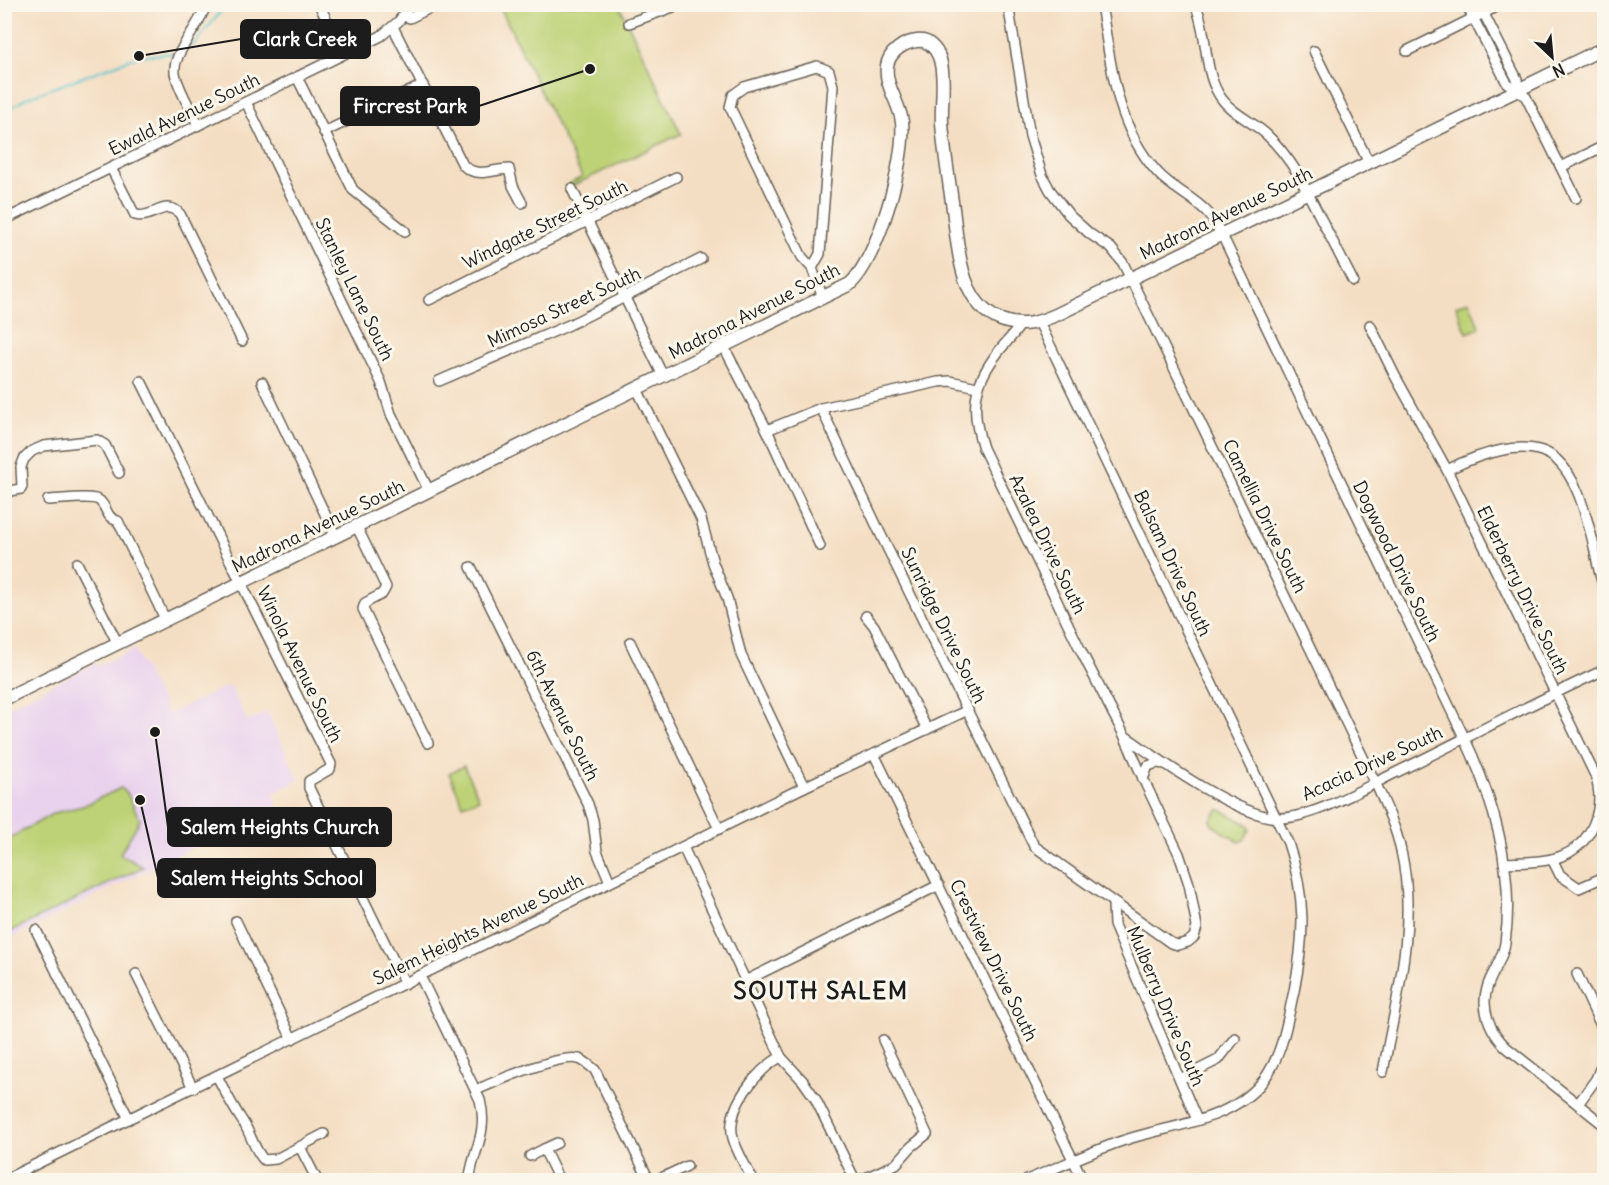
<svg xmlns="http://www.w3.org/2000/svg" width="1609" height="1185" font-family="Delius,sans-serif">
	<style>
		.built { fill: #e9d2ed }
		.green { fill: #bdd276; stroke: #6c7749; stroke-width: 1.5 }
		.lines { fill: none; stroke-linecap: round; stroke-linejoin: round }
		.stream { stroke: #55c3cc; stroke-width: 2 }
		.minor-casing { stroke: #686056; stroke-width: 12 }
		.major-casing { stroke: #686056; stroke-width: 15 }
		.minor { stroke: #fff; stroke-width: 9 }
		.major { stroke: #fff; stroke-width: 12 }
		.labels { text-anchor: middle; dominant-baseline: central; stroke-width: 6; stroke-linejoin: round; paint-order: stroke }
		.street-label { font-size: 18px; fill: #1c1c1c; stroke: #fbf7ec }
		.district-label { font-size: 24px; font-weight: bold; letter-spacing: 1.5px; fill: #1c1c1c; stroke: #fbf7ec }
		.leader { fill: none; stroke: #1c1c1c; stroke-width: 2 }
		.callout-dot { fill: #1c1c1c; stroke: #fbf7ec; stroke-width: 2 }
		.callout { fill: #1c1c1c; stroke: #1c1c1c; stroke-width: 2 }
		.callout-label { font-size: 20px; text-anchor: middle; font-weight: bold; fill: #fff }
	</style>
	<rect width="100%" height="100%" fill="#fbf7ec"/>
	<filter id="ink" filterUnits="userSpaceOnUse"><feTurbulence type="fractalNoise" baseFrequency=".0167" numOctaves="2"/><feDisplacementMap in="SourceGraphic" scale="12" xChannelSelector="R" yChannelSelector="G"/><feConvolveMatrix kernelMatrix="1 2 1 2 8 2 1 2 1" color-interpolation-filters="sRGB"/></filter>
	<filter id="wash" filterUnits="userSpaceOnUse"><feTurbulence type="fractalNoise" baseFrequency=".008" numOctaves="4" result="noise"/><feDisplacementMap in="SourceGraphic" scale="24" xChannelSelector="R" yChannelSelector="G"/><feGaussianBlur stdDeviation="1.35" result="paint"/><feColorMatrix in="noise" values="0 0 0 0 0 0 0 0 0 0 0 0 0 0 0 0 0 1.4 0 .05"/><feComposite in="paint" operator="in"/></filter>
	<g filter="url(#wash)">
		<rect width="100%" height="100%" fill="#f4dec3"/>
		<polygon class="built" points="134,649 168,714 229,685 248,722 267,712 299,780 273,794 278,805 5,941 5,708 96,663 98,666"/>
		<g class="green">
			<polygon points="499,5 619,5 681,134 568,188 567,185 582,177"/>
			<polygon points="1469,301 1480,328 1467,333 1456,306"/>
			<polygon points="464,766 479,799 463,805 449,773"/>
			<polygon points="121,788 127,793 140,820 120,854 143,867 5,934 5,841 54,813 83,806"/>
			<polygon points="1218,810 1221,810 1249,825 1250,829 1244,840 1239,842 1212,825 1210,821"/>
		</g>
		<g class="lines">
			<g class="stream">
				<polyline points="186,47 195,43 227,4"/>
				<polyline points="4,113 26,98 139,56 175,53"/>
			</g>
		</g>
	</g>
	<g filter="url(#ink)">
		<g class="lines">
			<defs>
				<g id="minor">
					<polyline points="319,4 343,54"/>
					<path d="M1008,4L1030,136L1042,175L1050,190L1069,215L1090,234L1111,248L1123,263L1375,782C1385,804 1396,827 1401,851C1418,924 1396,1000 1383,1072"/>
					<path d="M1101,4C1111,64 1115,125 1157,172C1171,188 1192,196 1207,212C1213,218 1217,227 1222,235L1465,739C1494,801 1515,874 1505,943C1502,965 1484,980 1485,1003C1486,1021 1493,1034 1506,1047L1604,1125"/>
					<path d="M1195,4C1208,32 1203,67 1218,93C1229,113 1251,120 1267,135C1279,146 1289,160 1298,174L1353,281"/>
					<polyline points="1466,4 1507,83 1526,97 1576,198"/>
					<polyline points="1479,4 1517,79 1518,91"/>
					<polyline points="403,16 410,18 438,4"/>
					<polyline points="629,23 681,4"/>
					<path d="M393,27L463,165C477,179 493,169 509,169L513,186L522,203"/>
					<polyline points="1314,51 1369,163"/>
					<polyline points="1407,51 1502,4"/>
					<polyline points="297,77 353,190 405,231"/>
					<polyline points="246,102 381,382 391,414 429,491"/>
					<path d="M198,125C191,109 181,94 176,77C168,56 201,27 206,4"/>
					<polyline points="324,132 423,85"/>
					<polyline points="1561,167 1604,146"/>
					<path d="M111,168L135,215C152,220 165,198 180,214L242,341"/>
					<polyline points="572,189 663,376"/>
					<polyline points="4,220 381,36 399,21 411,4"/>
					<polyline points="812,268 820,254 833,86 829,71 817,66 744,87 733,95 730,107 802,257 812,268 823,298"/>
					<polyline points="429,300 676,177"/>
					<path d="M1370,325L1394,374L1447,470L1595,775C1606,807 1593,845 1559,857C1542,863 1522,862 1504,863"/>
					<polyline points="724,347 767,430 820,546"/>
					<polyline points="141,381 331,764 330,769 309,781 309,788 405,984"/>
					<polyline points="439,381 569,325 701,259"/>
					<polyline points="262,382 336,537"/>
					<polyline points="637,389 701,519 713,563 727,598 741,655 804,787"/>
					<path d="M821,408L881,535L1034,846L1171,943L1178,945L1188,942L1194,937L1197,927L1189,884L1179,854L1146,785L1124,735L1081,651L983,448C970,409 973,384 999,351C1006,342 1014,335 1020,325"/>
					<polyline points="767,430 821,408 938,382 950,381 977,387"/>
					<path d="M1447,470C1475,456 1528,435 1556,459C1577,478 1585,512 1592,538C1596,554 1598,572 1604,587"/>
					<polyline points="4,492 21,489 22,487 21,467 24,459 32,451 44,446 97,440 105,445 119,473"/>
					<path d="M48,500C58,500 94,495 100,501C108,509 106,518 118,521L166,621"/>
					<polyline points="357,527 386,587 382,594 365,603 363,609 428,743"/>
					<polyline points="77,563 118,644"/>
					<polyline points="471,567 588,804 593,820 597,851 610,882"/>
					<polyline points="866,616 874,626 927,729"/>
					<polyline points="630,642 719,829"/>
					<path d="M1125,736C1159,760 1236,815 1277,818C1310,820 1364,788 1395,773C1465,739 1534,702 1604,670"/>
					<polyline points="874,754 1083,1180"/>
					<polyline points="1143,779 1148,766 1157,763 1165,764"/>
					<polyline points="683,847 781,1057 803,1081 815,1098 855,1180"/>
					<polyline points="1552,859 1560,875 1579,888 1604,877"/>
					<polyline points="1113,903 1114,925 1197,1120"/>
					<polyline points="236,921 292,1039"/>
					<polyline points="36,930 129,1119"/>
					<polyline points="136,974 193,1088"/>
					<polyline points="1577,974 1604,1032"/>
					<path d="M420,976L480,1100C485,1119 482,1134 476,1152C473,1162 470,1170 470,1180"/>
					<polyline points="745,981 939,885"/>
					<path d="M217,1076C225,1092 233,1107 243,1122C251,1134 254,1150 264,1160L276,1159L324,1134"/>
					<polyline points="1180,1079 1218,1060 1235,1038"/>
					<path d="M476,1090C497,1081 558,1054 579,1059C585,1061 590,1066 595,1070L649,1180"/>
					<polyline points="1578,1104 1596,1079 1604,1059"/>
					<polyline points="300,1147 317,1180"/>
					<polyline points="544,1149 557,1143"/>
					<polyline points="530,1156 544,1149 559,1180"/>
					<polyline points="4,1180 804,787 968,710"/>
					<polyline points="657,1180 687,1166"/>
					<path d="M753,1180C746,1167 737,1152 733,1138C725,1109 757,1069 781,1057"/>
					<polyline points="861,1180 896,1164 911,1147 927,1134 883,1040"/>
					<path d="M1027,1180C1057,1168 1088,1153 1119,1142C1167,1125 1230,1123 1263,1081C1283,1055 1287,1021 1294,991C1305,936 1306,896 1288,843L1039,322"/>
				</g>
				<path id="major" d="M4,699L850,284C878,259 906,159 902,122C900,103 884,85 887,66C889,52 904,42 917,41C930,39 939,52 941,64C945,82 941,103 942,123C944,152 949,180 953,209C958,246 959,304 1001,320C1022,328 1038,323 1058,314L1604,48"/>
			</defs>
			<use href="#minor" class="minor-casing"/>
			<use href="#major" class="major-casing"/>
			<use href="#minor" class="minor"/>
			<use href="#major" class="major"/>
		</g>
	</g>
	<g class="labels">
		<g class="street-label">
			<text transform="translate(184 114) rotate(-26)">Ewald Avenue South</text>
			<text transform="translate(1226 213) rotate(-26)">Madrona Avenue South</text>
			<text transform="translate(545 224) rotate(-26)">Windgate Street South</text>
			<text transform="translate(355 289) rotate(64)">Stanley Lane South</text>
			<text transform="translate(564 307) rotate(-25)">Mimosa Street South</text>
			<text transform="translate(754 311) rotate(-27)">Madrona Avenue South</text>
			<text transform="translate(1265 516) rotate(64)">Camellia Drive South</text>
			<text transform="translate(318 526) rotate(-26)">Madrona Avenue South</text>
			<text transform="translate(1048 544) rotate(64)">Azalea Drive South</text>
			<text transform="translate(1397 561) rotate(64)">Dogwood Drive South</text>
			<text transform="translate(1173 563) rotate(65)">Balsam Drive South</text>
			<text transform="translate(1523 590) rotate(64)">Elderberry Drive South</text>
			<text transform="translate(944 625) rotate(64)">Sunridge Drive South</text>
			<text transform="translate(300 664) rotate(64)">Winola Avenue South</text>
			<text transform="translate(563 715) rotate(64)">6th Avenue South</text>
			<text transform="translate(1372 763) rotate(-25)">Acacia Drive South</text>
			<text transform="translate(478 929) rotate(-26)">Salem Heights Avenue South</text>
			<text transform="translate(994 960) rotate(64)">Crestview Drive South</text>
			<text transform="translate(1166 1006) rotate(67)">Mulberry Drive South</text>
		</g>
		<g class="district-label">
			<text x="821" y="990">SOUTH SALEM</text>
		</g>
	</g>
	<path class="leader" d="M139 56L241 39M590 69L479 106M155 732L168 827M140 800L158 878"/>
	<g class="callout-dot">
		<circle cx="139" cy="56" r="6"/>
		<circle cx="590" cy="69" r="6"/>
		<circle cx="155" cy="732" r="6"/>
		<circle cx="140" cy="800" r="6"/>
	</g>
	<g class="callout">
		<rect x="241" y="20" width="129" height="38" rx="6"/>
		<rect x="341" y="87" width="138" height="38" rx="6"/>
		<rect x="168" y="808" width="223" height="38" rx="6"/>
		<rect x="158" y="859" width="217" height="38" rx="6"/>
	</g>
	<g class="callout-label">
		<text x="305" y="46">Clark Creek</text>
		<text x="410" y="113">Fircrest Park</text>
		<text x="280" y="834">Salem Heights Church</text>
		<text x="267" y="885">Salem Heights School</text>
	</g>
	<rect width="1609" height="1185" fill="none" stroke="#fbf7ec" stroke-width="24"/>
	<g transform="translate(1552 57) rotate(154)" stroke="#fbf7ec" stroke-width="4.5" paint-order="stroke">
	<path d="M0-4.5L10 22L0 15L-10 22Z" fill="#1c1c1c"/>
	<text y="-9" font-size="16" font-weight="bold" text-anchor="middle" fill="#1c1c1c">N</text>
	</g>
</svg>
